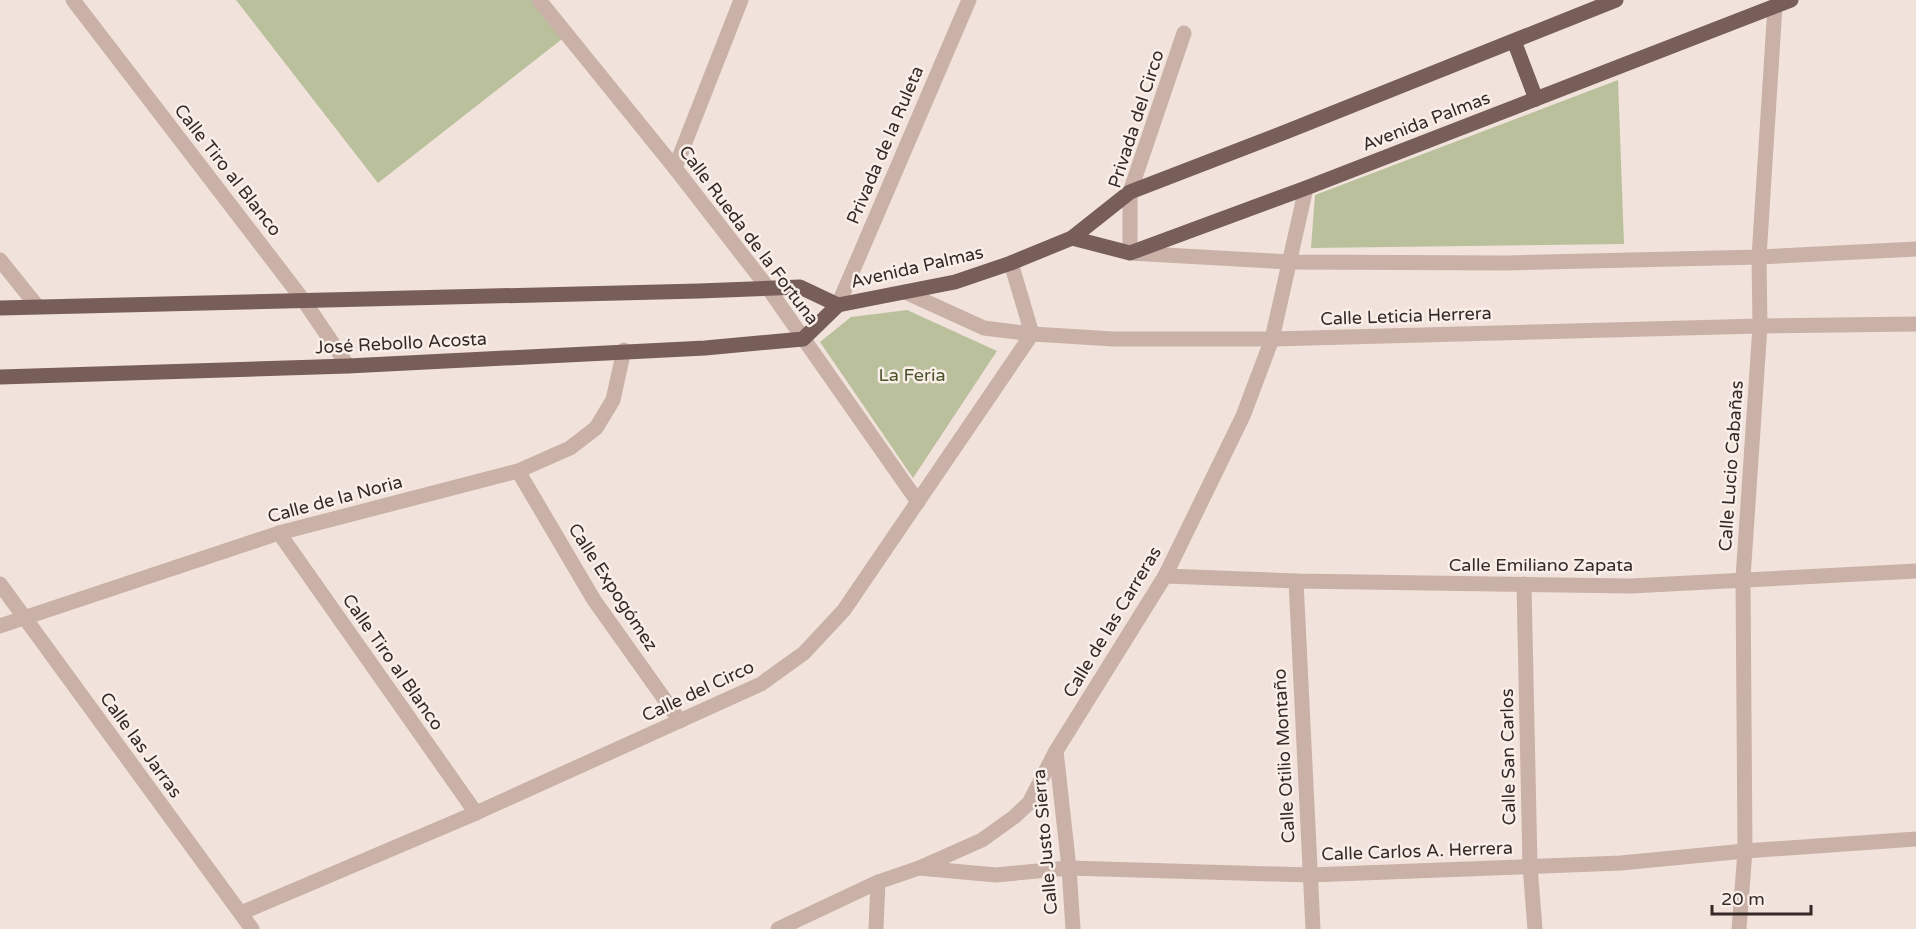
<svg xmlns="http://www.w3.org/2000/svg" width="1916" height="929" font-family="'Varela Round',sans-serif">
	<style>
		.green { fill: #bac09c }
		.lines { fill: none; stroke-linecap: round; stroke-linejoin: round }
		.minor { stroke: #c9b1a7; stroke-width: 15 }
		.major { stroke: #785e59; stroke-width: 15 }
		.labels { text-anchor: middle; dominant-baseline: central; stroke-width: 5; stroke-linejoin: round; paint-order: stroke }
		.street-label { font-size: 18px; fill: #362a28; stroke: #f9eee8 }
		.park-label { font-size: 18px; fill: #4c542c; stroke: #f9eee8 }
	</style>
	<rect width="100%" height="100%" fill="#f1e3db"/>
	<g class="green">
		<polygon points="236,0 537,0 566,36 378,183"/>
		<polygon points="1618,80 1624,244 1311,248 1315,195"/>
		<polygon points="907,310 997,351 913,478 820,342 851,317"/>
	</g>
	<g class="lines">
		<g class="minor">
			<polyline points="73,0 304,301 348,366"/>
			<polyline points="539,0 675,168 768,288 918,502"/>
			<polyline points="1184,33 1130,192 1130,253 1290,262 1508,263 1759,257 1916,249"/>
			<polyline points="675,168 741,0"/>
			<polyline points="0,260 37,306"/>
			<polyline points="905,292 984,328 1032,334 1114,339 1272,339 1760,326 1916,324"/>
			<polyline points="838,305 969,0"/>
			<polyline points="518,471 594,600 680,721"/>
			<polyline points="279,533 476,813"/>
			<polyline points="1165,576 1296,581 1631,586 1916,571"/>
			<polyline points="1296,581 1313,929"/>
			<polyline points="0,584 252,929"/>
			<polyline points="1524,584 1530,866 1535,929"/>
			<polyline points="0,626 279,533 518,471 570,448 596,428 613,400 624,350"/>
			<polyline points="1056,751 1069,868 1073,929"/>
			<polyline points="919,868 996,875 1069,868 1310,875 1621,863 1745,851 1916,839"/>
			<polyline points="241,913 476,813 761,684 804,653 844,610 1032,334 1011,263"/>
			<polyline points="778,929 878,882 919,868 982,840 1014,817 1029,803 1056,751 1165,576 1243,416 1272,339 1306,188"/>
			<polyline points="876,929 878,882"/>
			<polyline points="1739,929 1745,851 1743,578 1760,326 1759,257 1775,6"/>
		</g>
		<g class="major">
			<polyline points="1514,41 1536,99"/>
			<polyline points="1072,238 1130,253 1306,188 1791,0"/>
			<polyline points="0,308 699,291 800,287 838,305"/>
			<polyline points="0,377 348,366 705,348 803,339 838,305 955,282 1011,263 1072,238 1130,192 1288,131 1616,0"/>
		</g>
	</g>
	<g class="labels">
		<g class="street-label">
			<text transform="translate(1136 119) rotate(-72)">Privada del Circo</text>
			<text transform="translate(1426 121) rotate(-21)">Avenida Palmas</text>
			<text transform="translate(885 145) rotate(-67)">Privada de la Ruleta</text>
			<text transform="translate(228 170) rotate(52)">Calle Tiro al Blanco</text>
			<text transform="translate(749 235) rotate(53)">Calle Rueda de la Fortuna</text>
			<text transform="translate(917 267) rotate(-13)">Avenida Palmas</text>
			<text transform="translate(1406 316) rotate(-2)">Calle Leticia Herrera</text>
			<text transform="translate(401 343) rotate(-3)">José Rebollo Acosta</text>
			<text transform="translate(1731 466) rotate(-86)">Calle Lucio Cabañas</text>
			<text transform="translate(335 499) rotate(-15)">Calle de la Noria</text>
			<text x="1541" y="565">Calle Emiliano Zapata</text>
			<text transform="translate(613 587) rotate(57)">Calle Expogómez</text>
			<text transform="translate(1112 622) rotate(-59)">Calle de las Carreras</text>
			<text transform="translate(393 662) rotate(55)">Calle Tiro al Blanco</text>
			<text transform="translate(698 691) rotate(-25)">Calle del Circo</text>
			<text transform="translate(141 745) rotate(54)">Calle las Jarras</text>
			<text transform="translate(1284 756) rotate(-93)">Calle Otilio Montaño</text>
			<text transform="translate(1508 757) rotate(-91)">Calle San Carlos</text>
			<text transform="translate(1045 842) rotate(-95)">Calle Justo Sierra</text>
			<text transform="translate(1417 851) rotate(-2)">Calle Carlos A. Herrera</text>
		</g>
		<g class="park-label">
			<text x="912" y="375">La Feria</text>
		</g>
	</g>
	<path d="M1712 905v9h99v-9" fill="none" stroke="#362a28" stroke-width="3"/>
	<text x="1721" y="905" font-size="18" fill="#362a28" stroke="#f9eee8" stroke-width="4.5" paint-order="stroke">20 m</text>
</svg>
